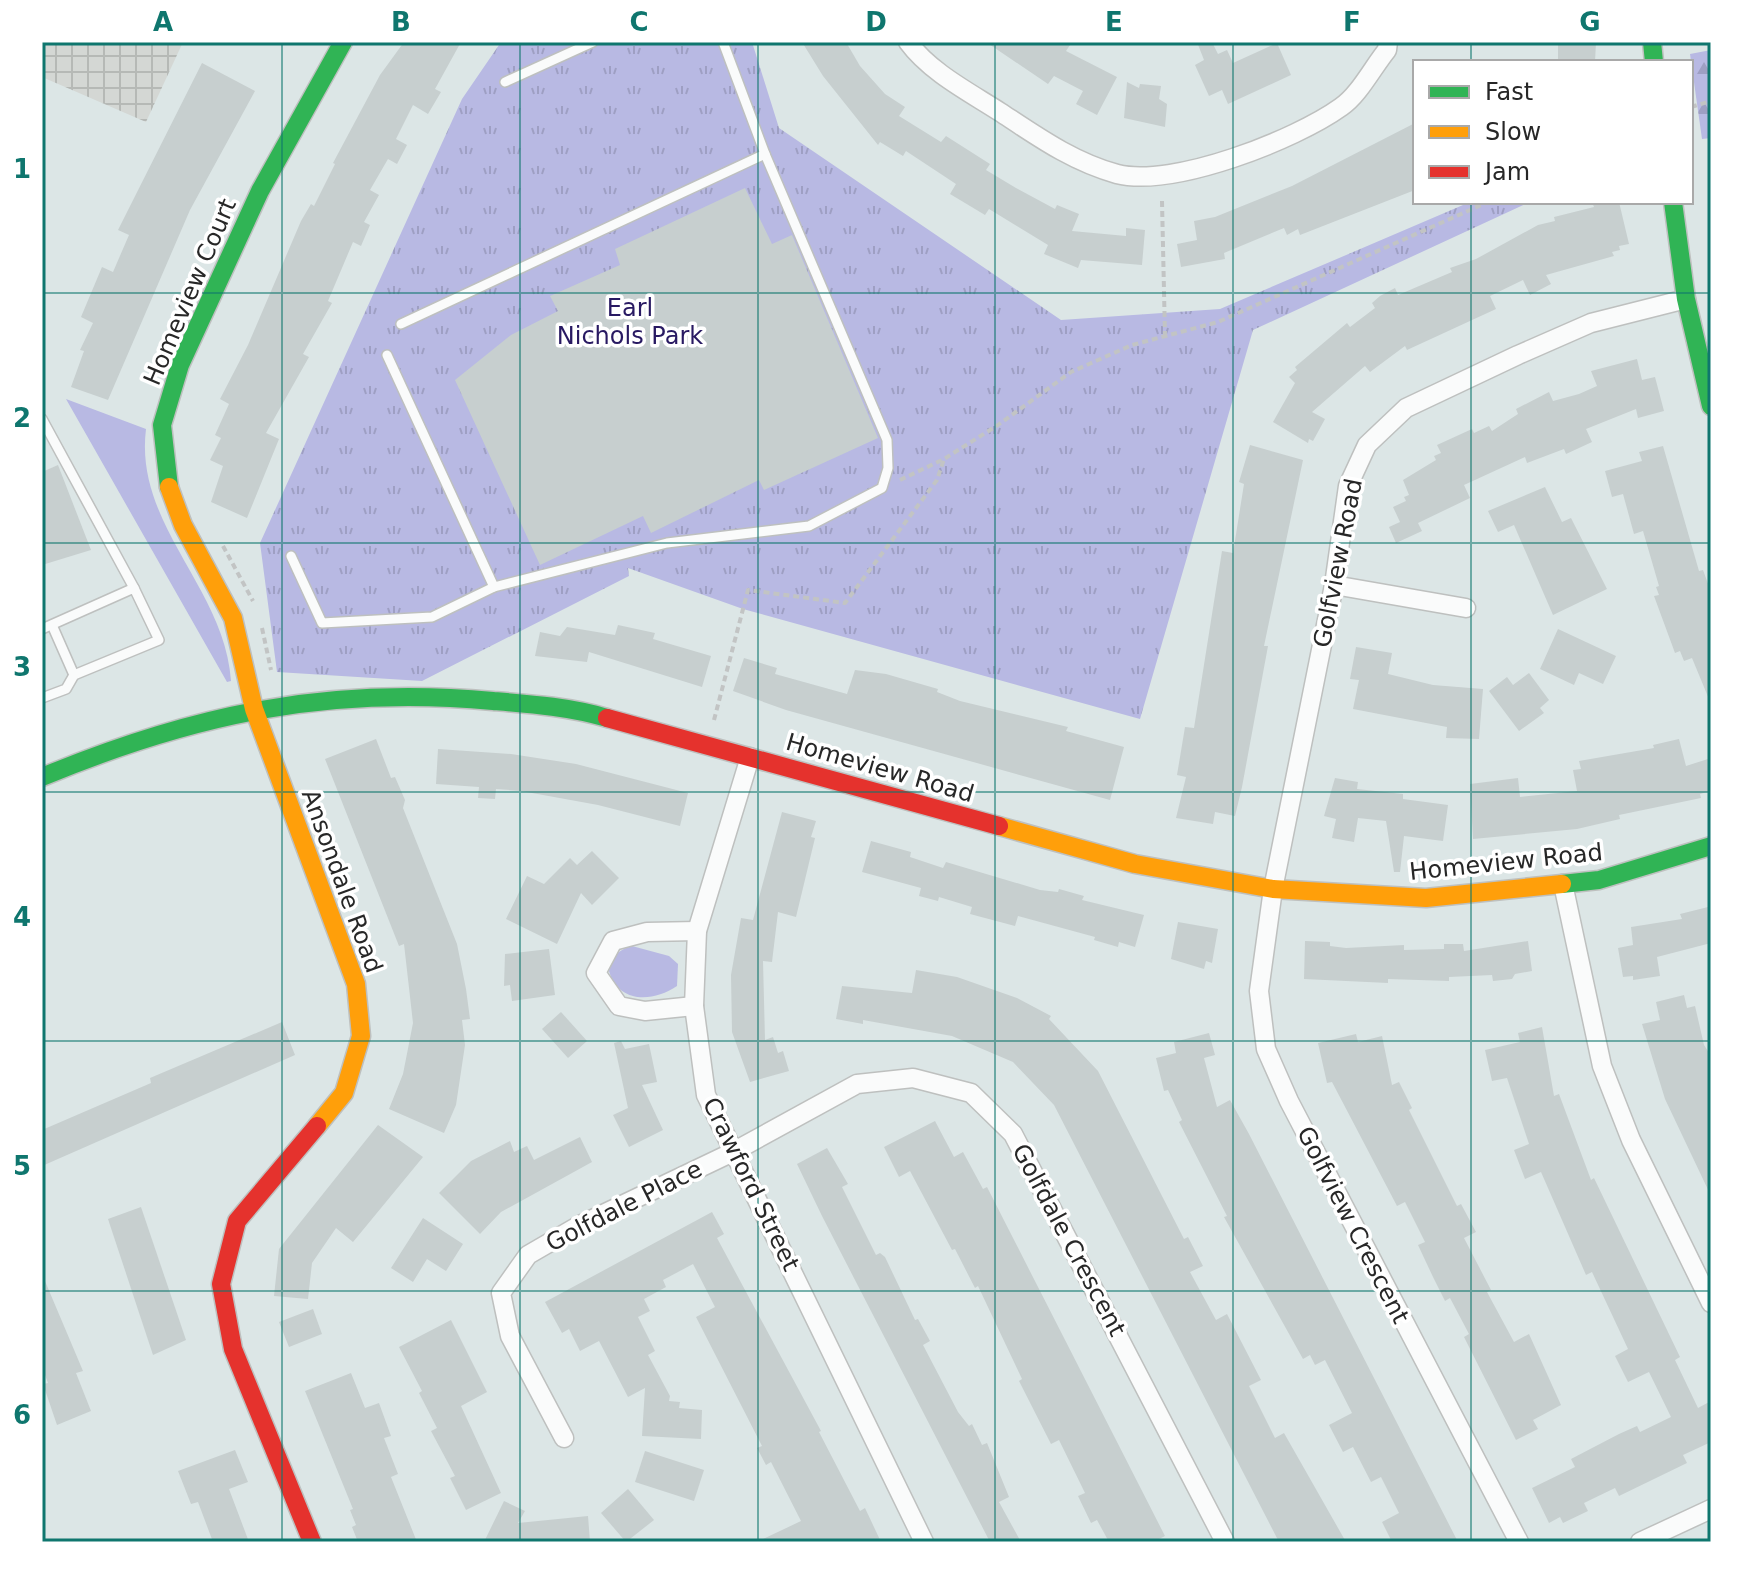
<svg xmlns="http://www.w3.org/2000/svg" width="1753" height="1584" font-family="'DejaVu Sans',sans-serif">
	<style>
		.industrial { fill: url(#industrial-grid) }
		.grass { fill: #b8b9e3 }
		.forest { fill: url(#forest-firs) }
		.park { fill: url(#park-tufts) }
		.building { fill: #c7cfcf }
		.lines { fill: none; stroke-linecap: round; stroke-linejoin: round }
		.lane-casing { stroke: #bec0bf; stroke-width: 12 }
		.street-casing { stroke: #bec0bf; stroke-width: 21 }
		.fast-casing { stroke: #bec0bf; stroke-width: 21 }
		.slow-casing { stroke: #bec0bf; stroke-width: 21 }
		.jam-casing { stroke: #bec0bf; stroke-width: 21 }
		.path { stroke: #c2c4c4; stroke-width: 4; stroke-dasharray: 6 4; stroke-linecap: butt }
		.lane { stroke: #fafbfb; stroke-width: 9 }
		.street { stroke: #fafbfb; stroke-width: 18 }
		.fast { stroke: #30b455; stroke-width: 18 }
		.slow { stroke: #ff9f0a; stroke-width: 18 }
		.jam { stroke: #e5322d; stroke-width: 18 }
		.grid { fill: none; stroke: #0f766e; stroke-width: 2; stroke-opacity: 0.55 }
		.labels { text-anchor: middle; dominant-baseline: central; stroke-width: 7; stroke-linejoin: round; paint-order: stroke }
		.street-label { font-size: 24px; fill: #272727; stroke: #fff }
		.park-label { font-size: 24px; fill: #281962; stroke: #fff }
		.neatline { fill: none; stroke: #0f766e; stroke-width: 3 }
		.grid-label { font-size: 26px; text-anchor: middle; font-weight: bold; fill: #0f766e }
	</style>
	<defs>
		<pattern id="industrial-grid" width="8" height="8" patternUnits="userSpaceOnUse" patternTransform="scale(2)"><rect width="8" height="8" fill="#d4d7d4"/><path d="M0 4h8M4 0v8" fill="none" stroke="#b6b9b6"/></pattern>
		<pattern id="forest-firs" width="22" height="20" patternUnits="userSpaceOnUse" patternTransform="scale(2)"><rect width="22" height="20" fill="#b8b9e3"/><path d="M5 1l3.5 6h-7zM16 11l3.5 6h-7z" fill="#9e9fc3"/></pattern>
		<pattern id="park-tufts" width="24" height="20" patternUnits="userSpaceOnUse" patternTransform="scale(2)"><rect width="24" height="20" fill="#b8b9e3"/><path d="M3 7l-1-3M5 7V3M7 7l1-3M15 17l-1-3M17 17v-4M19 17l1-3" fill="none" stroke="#9e9fc3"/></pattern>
	</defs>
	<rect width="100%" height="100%" fill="#dce6e6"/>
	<polygon class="industrial" points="42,42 183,42 146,122 42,77"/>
	<g class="grass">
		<path d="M66,399L146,429C134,525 225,588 231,681L227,682Z"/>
		<path d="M632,946L669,956L678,964L677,986C652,1003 618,1003 609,971C613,957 617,950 632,946Z"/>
	</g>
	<polygon class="forest" points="1711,50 1711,138 1702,139 1690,54"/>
	<polygon class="park" points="501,42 752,42 779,128 1061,320 1220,309 1470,202 1530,202 1253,330 1140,719 743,609 628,568 629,576 422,681 277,672 260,543 462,99"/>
	<g class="building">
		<polygon points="404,42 461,42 435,89 441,92 428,114 413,105 396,139 407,145 397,164 388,159 370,190 379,195 364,222 370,225 361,246 353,242 328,301 332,303 303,354 309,357 266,433 279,439 247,518 211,502 223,466 210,460 221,438 215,435 229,404 220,399 248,345 301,221 311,204 314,206 335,164 333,163 380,75"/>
		<polygon points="802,42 846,42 860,66 885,94 905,107 899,116 941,142 946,136 990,164 986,170 1016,188 1055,209 1057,205 1079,214 1072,231 1126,236 1126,228 1145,230 1142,265 1081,260 1078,268 1044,254 1048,245 989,209 985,215 950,194 956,184 906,151 903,156 880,142 878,145 823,76"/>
		<polygon points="986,42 1072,42 1066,51 1117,77 1097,115 1076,104 1083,91 1054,76 1048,84"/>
		<polygon points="1197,42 1212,42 1218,54 1227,50 1233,63 1277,43 1291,75 1228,104 1222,90 1209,96 1195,65 1204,60"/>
		<polygon points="1558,42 1596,42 1595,62 1558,62"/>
		<polygon points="202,63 255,91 190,210 108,400 71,387 84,351 80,350 93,323 81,317 102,267 113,272 129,235 118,230"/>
		<polygon points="1127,82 1139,88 1140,84 1161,86 1159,99 1167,104 1165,127 1124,118"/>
		<polygon points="1415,123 1415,190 1300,235 1298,229 1287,235 1284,228 1224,253 1225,259 1181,267 1177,244 1197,240 1194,221 1215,217 1292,186"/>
		<polygon points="745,188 772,244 792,235 878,438 764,490 759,480 651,533 643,516 540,565 455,380 511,335 558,311 550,296 620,265 615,249"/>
		<polygon points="1592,202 1619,202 1629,244 1619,246 1620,250 1612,252 1614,256 1546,275 1551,284 1530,295 1523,280 1490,296 1496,309 1407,350 1405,346 1370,372 1365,366 1312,412 1325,419 1313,441 1309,439 1308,443 1273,422 1295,383 1289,377 1297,370 1295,367 1347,323 1350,327 1375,308 1372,303 1380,296 1395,288 1398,295 1452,272 1450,268 1476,259 1538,225 1555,221 1554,217 1594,207"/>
		<polygon points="1637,359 1642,380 1655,377 1664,411 1638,418 1636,409 1586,429 1592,442 1566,454 1564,449 1527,463 1525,457 1464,485 1470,498 1418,523 1422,531 1396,543 1389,527 1400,522 1393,507 1406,501 1404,497 1409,495 1403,480 1436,460 1434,456 1441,453 1437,445 1472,429 1474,433 1489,426 1492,431 1518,414 1516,409 1549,392 1553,401 1579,394 1597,386 1591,371"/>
		<polygon points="1250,445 1303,460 1264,646 1268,646 1242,787 1235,816 1215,812 1213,824 1176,818 1186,777 1177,775 1185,727 1194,728 1222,551 1233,553 1244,484 1239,482"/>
		<polygon points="1663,446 1699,571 1703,570 1711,592 1711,704 1692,658 1684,661 1680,651 1675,653 1654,596 1659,595 1656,587 1659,586 1643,531 1634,534 1623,494 1612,497 1605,471 1642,461 1639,452"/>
		<polygon points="58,465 91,550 42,565 42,472"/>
		<polygon points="1545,487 1562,522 1571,518 1607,589 1553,615 1514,525 1498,532 1488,511"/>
		<polygon points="618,625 655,633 653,639 711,656 702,687 589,652 587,662 535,656 540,632 560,636 567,627 615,635"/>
		<polygon points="1558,629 1616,656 1603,684 1579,673 1574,685 1540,669"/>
		<polygon points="1356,647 1392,653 1388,674 1433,685 1483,689 1479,739 1446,738 1447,727 1353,709 1359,680 1350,679"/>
		<polygon points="744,658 777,668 775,674 847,694 855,670 886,674 938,689 937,692 960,701 1068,727 1066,731 1124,747 1110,800 786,710 733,691"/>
		<polygon points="1529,673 1549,700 1540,708 1544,713 1519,731 1489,691 1507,677 1513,685"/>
		<polygon points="376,739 391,778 395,777 405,800 403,808 457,944 466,989 470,1019 462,1020 465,1045 456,1105 444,1133 389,1109 403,1074 413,1023 404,944 399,946 325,759"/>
		<polygon points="1679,739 1686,766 1711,758 1711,791 1700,794 1701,798 1619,815 1620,819 1577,829 1473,839 1470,784 1518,778 1520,797 1577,791 1573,770 1581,769 1579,761 1654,748 1653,745"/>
		<polygon points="438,749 511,754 576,764 688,793 680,826 598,805 521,791 496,789 495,799 478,798 479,787 436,784"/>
		<polygon points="1335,778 1358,782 1357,789 1403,794 1403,799 1448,805 1443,841 1404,836 1400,872 1394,872 1386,821 1358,818 1354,842 1332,838 1336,819 1324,816"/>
		<polygon points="782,812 816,821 811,837 815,838 796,917 778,912 772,962 763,961 765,1040 773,1037 778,1053 783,1051 789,1071 750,1082 732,1032 731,975 741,918 753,920"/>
		<polygon points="871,841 911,852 910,857 943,868 946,862 1040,890 1058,892 1059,889 1084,896 1082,900 1144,915 1135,947 1119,942 1118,947 1094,940 1095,937 1018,916 1015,926 970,914 972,907 939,897 938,901 919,896 921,888 862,872"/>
		<polygon points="592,851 619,878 592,905 581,893 557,944 506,919 527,876 544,884 570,858 577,865"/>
		<polygon points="1708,907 1711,943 1657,957 1660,976 1633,980 1633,976 1623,977 1618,948 1633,945 1631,927 1682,919 1680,914"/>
		<polygon points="1178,922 1218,929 1212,963 1206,961 1204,969 1171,959"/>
		<polygon points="1305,941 1330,942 1330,946 1346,948 1404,945 1404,950 1444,949 1444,944 1463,944 1464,951 1528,941 1532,971 1515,974 1512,979 1493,981 1492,975 1449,977 1449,981 1388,979 1388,983 1304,979"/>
		<polygon points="549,949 555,995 512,1001 510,985 504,986 505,954"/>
		<polygon points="916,970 957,977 1017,998 1051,1016 1049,1019 1098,1071 1184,1239 1188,1237 1203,1266 1190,1272 1216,1320 1227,1314 1261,1380 1249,1386 1275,1438 1284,1433 1346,1542 1279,1542 1054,1105 1013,1062 952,1036 863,1020 863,1024 836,1019 842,986 912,993"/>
		<polygon points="1684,995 1687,1008 1695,1006 1704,1045 1711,1056 1711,1196 1665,1099 1642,1024 1660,1020 1656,1002"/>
		<polygon points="561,1012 587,1041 568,1058 542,1029"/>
		<polygon points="282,1022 295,1055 42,1166 42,1130 151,1083 150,1078"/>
		<polygon points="1542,1027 1554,1096 1559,1094 1591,1180 1594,1178 1680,1357 1675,1360 1698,1408 1711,1401 1711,1442 1683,1455 1687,1463 1619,1496 1615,1488 1584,1503 1588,1511 1563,1523 1560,1517 1549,1523 1532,1488 1575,1467 1571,1459 1619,1434 1637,1426 1640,1432 1671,1417 1649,1372 1628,1382 1615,1356 1628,1349 1592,1272 1586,1275 1541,1172 1525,1179 1514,1150 1529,1144 1507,1078 1492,1081 1485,1050 1520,1042 1518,1033"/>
		<polygon points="1209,1033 1215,1055 1204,1058 1217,1107 1230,1100 1249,1134 1458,1542 1392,1542 1382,1522 1399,1513 1381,1477 1371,1482 1353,1447 1343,1452 1329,1425 1352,1413 1325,1360 1315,1365 1310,1355 1303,1359 1224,1217 1227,1216 1179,1122 1182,1120 1168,1090 1164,1091 1156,1058 1176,1053 1174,1042"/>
		<polygon points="1356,1034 1358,1042 1382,1036 1392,1085 1399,1082 1412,1108 1409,1110 1457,1206 1461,1204 1476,1232 1464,1238 1491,1290 1487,1292 1514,1342 1529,1334 1561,1405 1533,1420 1538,1429 1516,1440 1464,1337 1469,1334 1450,1298 1445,1301 1433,1277 1418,1245 1425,1242 1405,1202 1397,1206 1332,1082 1327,1083 1318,1043"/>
		<polygon points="621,1041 625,1049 649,1044 657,1082 642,1085 663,1130 629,1147 613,1115 628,1108 614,1043"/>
		<polygon points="935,1121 954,1157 963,1152 983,1189 987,1187 1165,1536 1153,1542 1109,1542 1097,1520 1091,1523 1078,1496 1085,1493 1059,1440 1051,1444 1019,1381 1022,1379 978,1286 975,1288 955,1249 952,1250 910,1171 899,1177 884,1147"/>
		<polygon points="378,1125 423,1157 353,1242 336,1228 312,1263 308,1299 274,1296 279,1249"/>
		<polygon points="580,1137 592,1162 501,1212 480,1234 439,1193 471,1161 510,1141 514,1152 527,1146 534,1160"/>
		<polygon points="827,1148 848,1184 842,1187 876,1255 880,1253 885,1257 915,1320 918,1319 930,1341 923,1345 958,1412 969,1426 972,1424 982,1445 987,1443 1009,1497 999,1502 1021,1542 990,1542 822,1216 797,1164"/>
		<polygon points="141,1207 186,1340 153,1355 108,1219"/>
		<polygon points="712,1212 724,1234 717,1238 821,1431 819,1432 860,1511 865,1508 881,1542 757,1542 801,1521 771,1462 766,1465 757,1448 762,1446 696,1317 715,1307 693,1264 663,1280 666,1287 644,1299 650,1311 638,1317 655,1351 648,1355 670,1396 669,1401 680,1402 679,1408 702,1410 701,1439 642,1436 645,1388 628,1397 599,1341 580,1351 569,1329 562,1333 545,1302"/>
		<polygon points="423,1218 463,1244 446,1271 427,1259 413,1282 391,1268"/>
		<polygon points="42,1274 83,1371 76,1373 91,1411 57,1425 43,1384 48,1383 42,1367"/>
		<polygon points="313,1309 322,1334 289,1347 279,1322"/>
		<polygon points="451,1320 487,1392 461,1406 501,1493 466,1510 450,1478 455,1476 431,1431 437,1428 419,1393 422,1391 399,1347"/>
		<polygon points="351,1373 365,1408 379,1403 391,1436 384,1438 398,1474 391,1477 417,1542 358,1542 352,1527 356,1525 350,1510 353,1509 305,1391"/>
		<polygon points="235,1450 248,1482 229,1489 249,1542 213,1542 198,1502 191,1504 178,1471"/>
		<polygon points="645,1451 704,1470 694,1501 635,1482"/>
		<polygon points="628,1489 654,1520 626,1542 601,1513"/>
		<polygon points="504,1501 525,1511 518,1523 588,1516 590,1542 484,1542"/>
	</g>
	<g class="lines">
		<defs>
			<g id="lane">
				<polyline points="505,82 593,42"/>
				<polyline points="401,324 765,154 723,42"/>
				<polyline points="42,419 134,588"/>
				<polyline points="291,556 322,623 432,617 494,587 387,355"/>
				<polyline points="494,587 667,543 809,526 882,488 888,468 887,440 765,154"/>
				<polyline points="52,625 74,675"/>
				<polyline points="42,629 134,588 159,640 74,675 66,689 42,698"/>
			</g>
			<g id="street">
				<path d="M908,42C930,72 969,92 1000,112C1038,137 1073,162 1117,174C1173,188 1295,140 1341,107C1359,95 1373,67 1387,50L1388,42"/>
				<polyline points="1334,585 1466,608"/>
				<polyline points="750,757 697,931 694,1006 706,1095 924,1542"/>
				<polyline points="1563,884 1602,1066 1631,1140 1711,1303"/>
				<polyline points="694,1006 645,1011 619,1006 596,973 613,941 647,932 697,931"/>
				<polyline points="564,1438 510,1336 501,1293 528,1255 578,1226 733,1152 857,1084 913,1078 971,1093 1013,1134 1225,1542"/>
				<polyline points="1519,1542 1289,1101 1266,1049 1259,991 1273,889 1334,585 1348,486 1367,445 1406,408 1518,355 1591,323 1686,299"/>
				<polyline points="1640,1542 1711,1509"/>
			</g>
			<g id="fast">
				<polyline points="1652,42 1654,62"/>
				<polyline points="1673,202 1686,299 1711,406"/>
				<polyline points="169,487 162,425 180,365 260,191 343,42"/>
				<path d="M42,777C194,714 327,686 493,701C530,704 571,707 607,718"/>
				<polyline points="1562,884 1599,880 1711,846"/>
			</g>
			<g id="slow">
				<polyline points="169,487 183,525 233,618 254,709 356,984 361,1036 344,1093 317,1126"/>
				<polyline points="999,826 1135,864 1273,889 1426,898 1562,884"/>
			</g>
			<g id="jam">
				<polyline points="607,718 999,826"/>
				<polyline points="312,1542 233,1349 221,1284 237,1221 317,1126"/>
			</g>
		</defs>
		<use href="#lane" class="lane-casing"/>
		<use href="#street" class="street-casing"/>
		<use href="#fast" class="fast-casing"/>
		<use href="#slow" class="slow-casing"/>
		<use href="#jam" class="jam-casing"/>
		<g class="path">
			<polyline points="1691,107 1711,101"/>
			<polyline points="1162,201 1165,336"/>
			<polyline points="900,480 944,459 998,425 1071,372 1132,345 1218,322 1488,202"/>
			<polyline points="223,546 253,601"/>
			<polyline points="262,628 271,670"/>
			<polyline points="714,720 748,590 845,603 937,480 944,459"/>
		</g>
		<use href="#lane" class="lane"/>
		<use href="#street" class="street"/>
		<use href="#fast" class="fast"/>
		<use href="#slow" class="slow"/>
		<use href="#jam" class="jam"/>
	</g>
	<path class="grid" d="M282,42V1542M520,42V1542M758,42V1542M995,42V1542M1233,42V1542M1471,42V62M1471,202V1542M42,293H1711M42,543H1711M42,792H1711M42,1041H1711M42,1291H1711"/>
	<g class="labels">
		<g class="street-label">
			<text transform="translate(190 292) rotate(-67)">Homeview Court</text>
			<text transform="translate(1338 563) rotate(-79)">Golfview Road</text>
			<text transform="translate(880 768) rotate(16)">Homeview Road</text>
			<text transform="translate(1506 862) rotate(-6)">Homeview Road</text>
			<text transform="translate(342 881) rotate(70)">Ansondale Road</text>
			<text transform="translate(751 1184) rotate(64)">Crawford Street</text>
			<text transform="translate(624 1206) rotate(-27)">Golfdale Place</text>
			<text transform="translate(1353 1225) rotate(63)">Golfview Crescent</text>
			<text transform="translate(1069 1240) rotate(62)">Golfdale Crescent</text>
		</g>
		<g class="park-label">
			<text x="630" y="308">Earl<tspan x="630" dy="28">Nichols Park</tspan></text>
		</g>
	</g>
	<rect width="1753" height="1584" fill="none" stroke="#ffffff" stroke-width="88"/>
	<rect x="1413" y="60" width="280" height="144" fill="#ffffff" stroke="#a9a9a9" stroke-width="2"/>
	<rect x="1429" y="86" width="40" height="12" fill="#30b455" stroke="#a9a9a9" stroke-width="2"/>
	<text x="1485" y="100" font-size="24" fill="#272727">Fast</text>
	<rect x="1429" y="126" width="40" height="12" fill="#ff9f0a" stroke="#a9a9a9" stroke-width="2"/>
	<text x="1485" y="140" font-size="24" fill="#272727">Slow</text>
	<rect x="1429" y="166" width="40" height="12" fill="#e5322d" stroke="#a9a9a9" stroke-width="2"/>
	<text x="1485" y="180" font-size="24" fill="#272727">Jam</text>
	<rect x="44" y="44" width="1665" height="1496" class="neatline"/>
	<g class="grid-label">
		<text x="163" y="31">A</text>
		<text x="401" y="31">B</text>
		<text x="639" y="31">C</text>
		<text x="876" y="31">D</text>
		<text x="1114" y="31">E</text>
		<text x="1352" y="31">F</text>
		<text x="1590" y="31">G</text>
		<text x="22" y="178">1</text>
		<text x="22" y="427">2</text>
		<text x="22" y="676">3</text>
		<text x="22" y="926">4</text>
		<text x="22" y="1175">5</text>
		<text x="22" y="1424">6</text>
	</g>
</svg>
